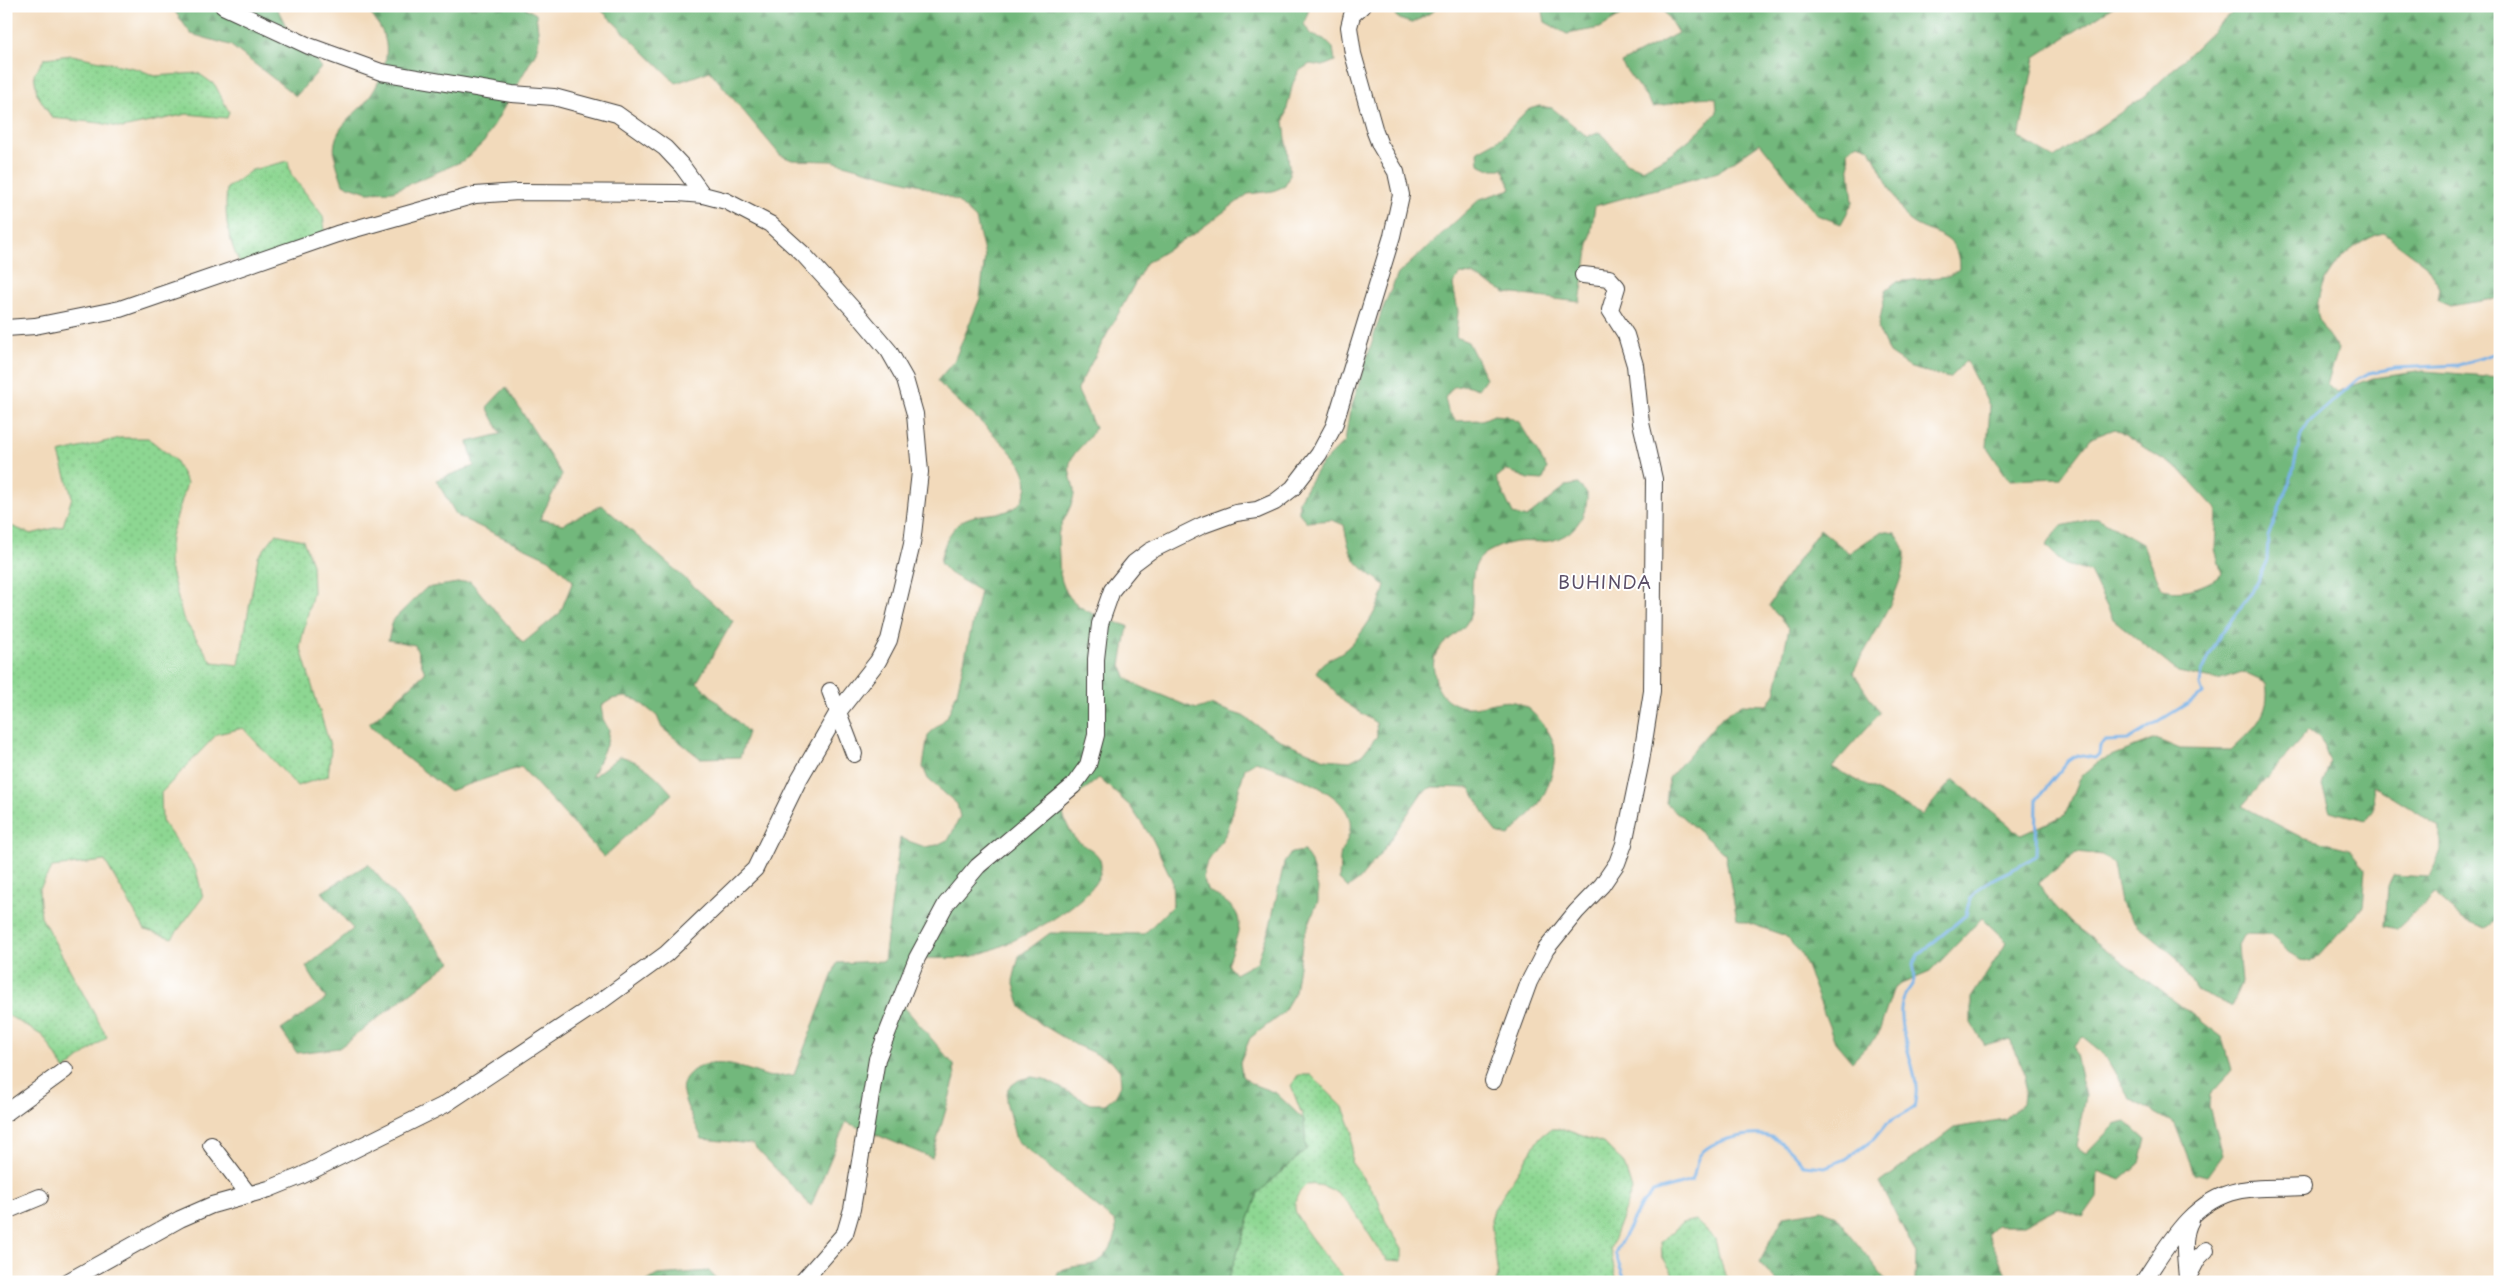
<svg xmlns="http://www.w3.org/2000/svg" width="2506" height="1288" font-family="'Playpen Sans',sans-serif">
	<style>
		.grass { fill: url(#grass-dots); stroke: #547a57 }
		.forest { fill: url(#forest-firs); stroke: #476a4c }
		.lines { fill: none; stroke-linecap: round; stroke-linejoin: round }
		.stream { stroke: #77b2e8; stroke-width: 3 }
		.minor-casing { stroke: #3c3834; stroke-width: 18 }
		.minor { stroke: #fff; stroke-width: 16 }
		.labels { text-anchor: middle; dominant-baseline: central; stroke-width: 4; stroke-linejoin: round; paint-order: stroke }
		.quarter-label { font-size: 18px; letter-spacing: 1px; fill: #5b4e67; stroke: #fff }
	</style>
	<defs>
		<pattern id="grass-dots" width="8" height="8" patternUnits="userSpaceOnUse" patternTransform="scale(1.25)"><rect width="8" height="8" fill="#8dd792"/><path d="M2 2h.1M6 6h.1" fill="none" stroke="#79b87d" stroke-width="1.8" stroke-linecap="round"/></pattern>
		<pattern id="forest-firs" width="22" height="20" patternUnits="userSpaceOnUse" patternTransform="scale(1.25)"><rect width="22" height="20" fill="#72b87c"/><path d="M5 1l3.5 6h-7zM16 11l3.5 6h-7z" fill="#5d9565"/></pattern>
	</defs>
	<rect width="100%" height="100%" fill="#fff"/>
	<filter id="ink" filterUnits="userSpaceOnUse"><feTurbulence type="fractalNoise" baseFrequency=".02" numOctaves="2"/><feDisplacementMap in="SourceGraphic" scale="10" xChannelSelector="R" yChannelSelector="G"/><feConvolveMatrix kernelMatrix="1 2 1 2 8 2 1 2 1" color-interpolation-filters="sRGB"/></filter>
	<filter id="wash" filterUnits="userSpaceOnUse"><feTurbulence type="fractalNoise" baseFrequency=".0096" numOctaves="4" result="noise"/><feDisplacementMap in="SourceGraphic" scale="20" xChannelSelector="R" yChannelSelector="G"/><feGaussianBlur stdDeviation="1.12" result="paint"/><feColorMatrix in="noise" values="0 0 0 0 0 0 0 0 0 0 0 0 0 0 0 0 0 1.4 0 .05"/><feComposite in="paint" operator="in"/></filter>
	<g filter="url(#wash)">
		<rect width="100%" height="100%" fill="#f2dabb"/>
		<g class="grass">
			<polygon points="72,55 138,69 155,76 198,73 215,85 229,112 227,118 187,114 122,128 100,123 52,118 37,94 34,74 45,58"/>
			<path d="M288,161L291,174L323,216L326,238L242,268C228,240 224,219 227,188L252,170Z"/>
			<polygon points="120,438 148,438 175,460 187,483 171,536 169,563 183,618 212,662 239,665 258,557 276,534 303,540 312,564 313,592 300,646 331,749 328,776 297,786 243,728 217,734 161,793 162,821 196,870 203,897 172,938 145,930 105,861 52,867 39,890 41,917 107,1037 65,1070 43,1036 6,1014 6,524 31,534 63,526 72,497 59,453"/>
			<path d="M1298,1075H1311L1343,1107L1353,1133L1351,1162L1377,1197L1386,1223L1402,1248V1261L1388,1260C1363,1234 1348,1179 1306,1185C1299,1192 1294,1198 1295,1209C1298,1226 1335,1267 1347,1282H1227L1258,1193L1306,1150L1304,1120L1291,1086Z"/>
			<polygon points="1550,1129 1563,1129 1605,1144 1624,1164 1632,1190 1610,1249 1617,1282 1496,1282 1498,1276 1491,1221 1494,1209 1540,1137"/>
			<polygon points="1695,1220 1715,1239 1721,1266 1730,1282 1678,1282 1662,1256 1661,1242 1682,1223"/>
		</g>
		<g class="forest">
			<polygon points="171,6 276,6 288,30 309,46 321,68 296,96 230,45 191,34"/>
			<path d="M365,6H522L536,14L539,39L536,52L484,142L465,160L393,191L367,192L343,184C339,171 332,156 335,142C338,127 351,117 362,106C377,91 391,61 385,39C382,27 372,16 365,6Z"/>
			<path d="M597,6H1310L1304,24L1311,35L1324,39L1333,48L1335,61L1323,66L1310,64L1299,71L1293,83L1284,121L1290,174L1285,186L1273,191L1248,194L1195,233L1146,263L1077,389L1095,428C1088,442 1078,447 1072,458C1064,472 1078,486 1073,499C1070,510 1063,520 1059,531C1057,539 1059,550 1059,558C1059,607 1088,613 1128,626L1121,665L1126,677L1137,685L1185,705L1197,709L1210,705L1243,716L1276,738L1325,759L1350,761L1362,755L1377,736L1376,723L1343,701L1316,672C1325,657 1334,659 1346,649C1361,637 1382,604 1385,585C1355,563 1351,563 1344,525L1332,520L1307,522L1299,513V500L1319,467L1345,441L1349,415L1382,310L1398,274L1480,199L1511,189L1503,169H1490L1479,164L1478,151L1501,138L1527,110L1539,106L1552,108L1588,137L1600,132L1626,163L1642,169C1674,154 1694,138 1717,112L1716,98C1696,95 1673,104 1653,107L1621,63L1678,33L1661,6H2114L2035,57L2019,138L2054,158L2145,96L2239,6H2500V298L2450,306L2438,301L2440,288L2426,265L2383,233C2350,242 2313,279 2318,316C2320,326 2332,340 2338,350L2327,384L2337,392L2373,378L2424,371L2500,377V918L2486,928L2462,919L2434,894L2397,929L2385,926L2388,887L2393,875L2429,877L2440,853V827L2373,785L2374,810L2366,820L2330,811L2322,786L2330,762L2320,738L2309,730L2242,806L2301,837L2350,849L2366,869L2363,907L2312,962L2300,960L2270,935L2244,934L2238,945L2241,983L2231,1006L2196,991L2176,957L2136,924L2120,903L2113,865L2103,855L2077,852L2039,883L2045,895L2071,923L2222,1037L2231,1071L2210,1094L2209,1107L2222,1155L2207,1176L2194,1173L2175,1124L2130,1099L2104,1054L2083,1037L2074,1045L2085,1096L2076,1147L2087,1153L2114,1125L2127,1122L2146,1139L2140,1163L2121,1180L2098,1171L2097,1197L2083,1217L2058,1208L2024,1225H1997L1988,1234L2009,1282H1915L1916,1254L1880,1183L1954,1128L2005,1119L2023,1102L2026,1076L2010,1039L1985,1046L1971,1023V998L2007,942L1982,918L1930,972L1894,987L1878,1035L1852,1062L1835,1042L1801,953L1783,935L1737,919L1725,854L1666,803L1669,778L1721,718L1742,704L1768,705L1775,694L1789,628L1769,606L1782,583L1820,529L1849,553L1882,531L1895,533C1900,540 1906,548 1905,557C1902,592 1870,641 1853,672L1880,713L1832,767L1922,815L1953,779L2021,835L2065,815L2080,778L2099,761L2156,739L2180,749L2231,750C2252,730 2272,715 2266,683L2242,672L2218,680L2178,672L2113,619L2090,572L2065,565L2046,546L2061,526L2098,518L2142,543L2162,589C2182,594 2206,587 2222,574L2215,549L2217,510L2181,471L2115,429L2091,438L2060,478L2009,480L1987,447L1990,407L1966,361L1949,378L1911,368L1889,353L1878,329L1886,290L1896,282L1948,276L1959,269C1960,230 1930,237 1909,220C1902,215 1876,160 1870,149L1858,143L1848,151L1853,202L1841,224L1817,215L1760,143L1718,172L1595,206L1580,302L1506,293L1473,275L1460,274L1453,285L1458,311L1456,337L1468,342L1486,378L1478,389L1466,385L1453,387L1445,398L1448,411L1456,421L1482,420L1494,415L1507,416L1519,422L1547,468L1543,480L1529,479L1506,470L1496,478L1513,514L1526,518L1566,486L1578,484L1587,493C1588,516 1573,537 1549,541C1536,543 1523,540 1511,543C1504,544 1496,548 1490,551C1465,563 1475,591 1471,613C1467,632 1446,637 1437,652C1431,662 1434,671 1436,681C1438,697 1456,708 1472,707C1488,706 1505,697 1521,704C1534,711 1550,730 1554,744C1558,763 1547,794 1535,809C1527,818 1517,827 1509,836L1496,833L1470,788L1432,787L1421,794L1384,849L1359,880L1348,888L1339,879C1340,870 1339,860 1341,852C1344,845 1349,838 1350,830C1356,792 1283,772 1256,761L1245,768L1227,832L1206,865L1203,877L1207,890C1250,914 1242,922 1227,964L1235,974L1257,962L1270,926L1284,863L1291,853L1304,851L1311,862L1318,889V901L1303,939L1295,992L1282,1014L1250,1038L1240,1062L1242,1076L1252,1084L1276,1093L1304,1120L1306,1150L1258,1193L1227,1282H1056L1058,1272C1079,1260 1097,1274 1111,1247C1116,1237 1117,1233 1115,1222L1016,1140L1006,1101L1008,1088L1019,1080L1032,1077L1044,1079L1091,1104H1105L1115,1096L1121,1085L1120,1071L1112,1061L1076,1045L1041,1024L1021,1007L1013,981L1019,956L1050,933L1144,934L1173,905L1172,880L1153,840L1130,806L1099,778L1067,804L1063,815C1066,822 1069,830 1073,836C1081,847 1100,849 1101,865C1104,901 1004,948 974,956C957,960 935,958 917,958L900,1002L954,1065L955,1078L932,1158L846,1122L811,1206L752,1144L702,1139C696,1124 686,1108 683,1093C681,1087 684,1079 688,1075C708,1053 743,1068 767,1076C774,1078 786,1075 794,1075L837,963L884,961L900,838L925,847L937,845L949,839L960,817L957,804L928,779L923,767L928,735L947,717L957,692L980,591L949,573L940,563C942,548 951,525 966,519C989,509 1018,521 1026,490C1029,481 1022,466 1016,458C993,431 963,407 937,381L954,361L980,298L985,257L976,219L957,201L920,185L832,161L792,160L780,155L710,71L676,83Z"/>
			<path d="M1391,6H1436L1435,10L1413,23C1402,21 1393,18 1391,6Z"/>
			<polygon points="1542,6 1637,6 1600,28 1567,34 1545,22"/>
			<path d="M506,387L562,475L540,519L563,524L602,505L733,621L697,682L748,732L740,757L700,758L662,728L657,716L637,700L625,697L612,699L601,706L603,719L609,730L607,743L591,778L620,756C643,762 657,776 672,794L604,857L521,767L449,791L395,749L369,724L425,673L415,645L388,640L393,620L426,588L470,581L523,643L560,613L573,581L549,559L457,516L436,480L474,466L468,442L501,434L487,407Z"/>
			<polygon points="368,864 451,962 339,1048 297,1053 281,1030 326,999 306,967 353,929 322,892"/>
			<polygon points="1822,1210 1834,1214 1887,1282 1777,1282 1759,1263 1784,1216"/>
			<polygon points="709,1271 719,1282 646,1282 657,1275"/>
		</g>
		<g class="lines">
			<path class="stream" d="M1626,1282L1615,1253L1641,1205L1653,1192L1692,1181C1696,1173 1695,1161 1700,1155C1711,1139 1754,1131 1771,1137C1783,1141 1795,1155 1803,1165L1825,1167L1846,1159L1874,1139L1887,1123L1914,1108C1915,1101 1917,1094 1916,1088C1915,1062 1899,1036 1901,1009C1903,985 1920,990 1913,964L1918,955L1966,915C1970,876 2012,877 2036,855L2037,799L2068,761L2077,755L2095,758L2099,754L2100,746L2105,741L2128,740L2203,694L2200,685L2202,672L2213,649L2220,635L2252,592L2267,560L2268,537L2292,475L2301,435L2309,422L2358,379L2369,373L2395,368L2459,365L2500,352"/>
		</g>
	</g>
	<g filter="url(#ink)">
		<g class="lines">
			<defs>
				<g id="minor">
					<polyline points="223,6 309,46 381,72 512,94 554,97 617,114 665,148 682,166 703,195"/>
					<polyline points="6,328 35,326 120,309 337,234 475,195 518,192 678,193 703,195 726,201 770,224 803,254 862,319 889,351 905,379 915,414 920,472 912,544 889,640 878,661 838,712 798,781 755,869 666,954 604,999 444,1105 301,1176 269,1189 212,1205 180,1219 67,1282"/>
					<polyline points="830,691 854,754"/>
					<polyline points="1493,1081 1529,982 1546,949 1576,912 1602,885 1617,863 1624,844 1641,761 1652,691 1654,479 1641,423 1635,365 1626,335 1610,310 1617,287 1609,278 1583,275"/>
					<polyline points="6,1113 65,1070"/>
					<polyline points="211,1145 249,1195"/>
					<polyline points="6,1211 40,1197"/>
					<path d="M2187,1279C2186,1260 2181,1237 2191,1220"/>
					<polyline points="2187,1279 2198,1258 2206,1250"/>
					<polyline points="802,1282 845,1233 852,1209 877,1059 917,958 946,904 978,866 1073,786 1088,765 1096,735 1096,659 1100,624 1112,590 1134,563 1150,551 1203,525 1236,513 1257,510 1275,502 1293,488 1319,454 1334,426 1392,236 1401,195 1396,172 1380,145 1375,132 1353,54 1349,27 1352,15 1362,6"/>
					<path d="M2143,1282C2168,1245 2191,1201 2237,1191C2258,1186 2282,1189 2303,1187"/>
				</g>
			</defs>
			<use href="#minor" class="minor-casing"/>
			<use href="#minor" class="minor"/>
		</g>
	</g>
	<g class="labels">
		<g class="quarter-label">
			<text x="1605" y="581">BUHINDA</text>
		</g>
	</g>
	<rect width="2506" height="1288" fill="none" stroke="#fff" stroke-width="25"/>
</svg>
